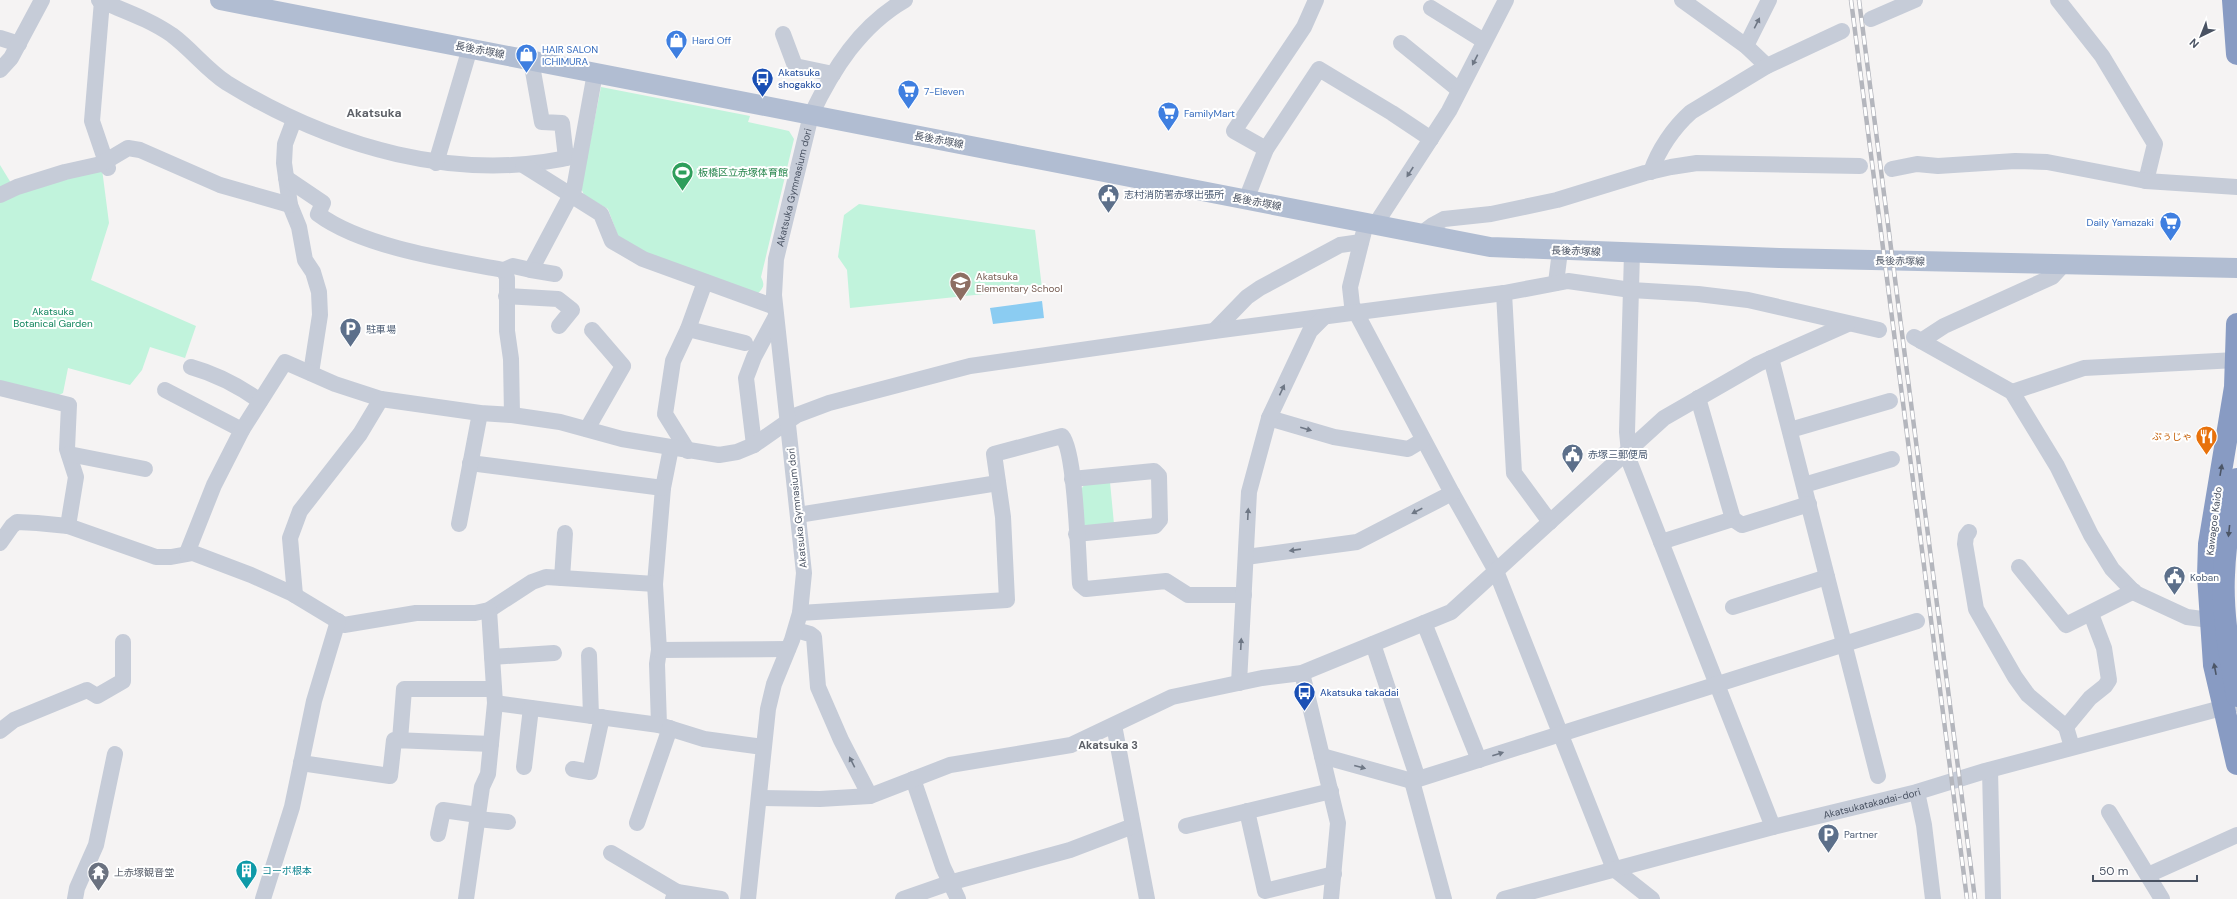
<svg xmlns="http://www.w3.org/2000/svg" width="2237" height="899" font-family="'DM Sans','Noto Sans JP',sans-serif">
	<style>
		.green { fill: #c1f3dc }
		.water { fill: #8bccf2 }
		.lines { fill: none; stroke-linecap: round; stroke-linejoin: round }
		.minor { stroke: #c6ccd8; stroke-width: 16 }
		.major { stroke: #b1bdd2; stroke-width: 20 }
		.highway { stroke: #889bc3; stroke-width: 22 }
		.rail-casing { stroke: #b4b6bd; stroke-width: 4.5 }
		.rail { stroke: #fff; stroke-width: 3; stroke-dasharray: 9; stroke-linecap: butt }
		.oneway { fill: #6e7785 }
		.oneway2 { fill: #4c5667 }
		.labels { text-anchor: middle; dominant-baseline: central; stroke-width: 4; stroke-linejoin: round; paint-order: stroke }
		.shop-label { font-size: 10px; fill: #366cbe; stroke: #fff; text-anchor: start }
		.street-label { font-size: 10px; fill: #495262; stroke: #fff }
		.transit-label { font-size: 10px; fill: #164399; stroke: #fff; text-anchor: start }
		.leisure-label { font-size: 10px; fill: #27864d; stroke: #fff; text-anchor: start }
		.service-label { font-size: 10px; fill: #4e5e75; stroke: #fff; text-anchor: start }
		.education-label { font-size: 10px; fill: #785e54; stroke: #fff; text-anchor: start }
		.park-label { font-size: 10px; fill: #12855e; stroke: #fff }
		.food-label { font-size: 10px; fill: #c56008; stroke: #fff; text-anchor: end }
		.culture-label { font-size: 10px; fill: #0d838f; stroke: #fff; text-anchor: start }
		.worship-label { font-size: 10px; fill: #5b616d; stroke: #fff; text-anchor: start }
		.neighbourhood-label { font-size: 11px; font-weight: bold; fill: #5e6168; stroke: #fff }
		.quarter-label { font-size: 12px; font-weight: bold; fill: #5e6168; stroke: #fff }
	</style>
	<rect width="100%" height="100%" fill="#f5f3f3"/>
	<g class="green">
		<path d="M601,87L750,116L748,122L789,131L794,139L761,277C765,285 764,288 757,294L646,253L618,236L608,209L584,195L581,188Z"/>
		<polygon points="0,165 11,183 0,189"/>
		<polygon points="102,169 109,223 91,280 196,326 185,358 150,347 142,370 130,385 68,368 63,393 57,396 0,381 0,202 4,197"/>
		<polygon points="859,204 1035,230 1042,288 850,308 847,270 838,257 844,215"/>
		<polygon points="1110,482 1114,524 1088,527 1083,524 1081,489 1086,483"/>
	</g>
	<polygon class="water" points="1042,301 1044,318 993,324 990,308"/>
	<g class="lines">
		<g class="minor">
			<path d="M99,0C124,11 149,19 172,35C192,50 207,70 227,83C331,147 459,185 580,155"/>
			<polyline points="1682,0 1746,46 1767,66"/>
			<polyline points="2058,0 2102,56 2155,144 2146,181"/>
			<polyline points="102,1 92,121 108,168"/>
			<polyline points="1431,8 1484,41"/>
			<polyline points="1871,19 1915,0"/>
			<polyline points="783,34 795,66 833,74"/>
			<polyline points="0,38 19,44"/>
			<polyline points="1401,43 1459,90"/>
			<polyline points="1746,46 1769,0"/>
			<polyline points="531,60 542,122 562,123 566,158"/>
			<polyline points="0,70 11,58 42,0"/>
			<polyline points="294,120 285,144 284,163 290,205 299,227 305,260 313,272 319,292 320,315 311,373"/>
			<polyline points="1266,149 1234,131 1304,27 1316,0"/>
			<polyline points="436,163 470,48"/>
			<polyline points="523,165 601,214 612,241 643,259 775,307"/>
			<polyline points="1892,169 1917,164 1938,166 2015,161 2047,162 2146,181 2237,187"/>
			<path d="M1651,172C1658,150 1674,127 1691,112L1767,66L1842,31"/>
			<path d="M286,178L323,203L318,214C362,247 449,260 504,270L507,278V331L511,359L512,415"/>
			<polyline points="0,195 17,187 65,172 101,164 128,148 140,150 220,185 290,205"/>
			<polyline points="1246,200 1266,149 1319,69 1392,113 1431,139"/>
			<polyline points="1366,223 1350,287 1352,305 1452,493 1496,571 1614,869 1652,899"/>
			<polyline points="1375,225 1449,111 1506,0"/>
			<polyline points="1421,234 1433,225 1444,219 1491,214 1557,200 1645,173 1671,167 1697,163 1860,166"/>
			<polyline points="1632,253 1627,432 1630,463 1773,827"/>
			<polyline points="504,270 513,266 531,270 574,189 595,73"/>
			<polyline points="531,270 555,274"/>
			<polyline points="1556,283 1560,251"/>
			<polyline points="1504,293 1514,473 1550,522"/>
			<polyline points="506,296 558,299 572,310 559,326"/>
			<polyline points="688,329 745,343"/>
			<polyline points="1214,331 1247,297 1260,288 1340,245 1361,242"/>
			<polyline points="1914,337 2012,392 2057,466 2091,535 2112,569 2135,593 2187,617 2210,620"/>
			<polyline points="1921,341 1944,326 2052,277 2064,264"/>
			<polyline points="1771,358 1878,776"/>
			<path d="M191,367C216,374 239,386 260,401"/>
			<polyline points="0,388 69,405 67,449 76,477 68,526"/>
			<polyline points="165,390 242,430"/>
			<polyline points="2012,392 2084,368 2236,360"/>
			<polyline points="1698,398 1733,519 1742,525 1809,504"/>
			<polyline points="1269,418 1334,437 1408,449 1423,440"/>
			<polyline points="587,429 623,366 592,330"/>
			<polyline points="1790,430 1890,401"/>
			<polyline points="754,445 746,378 754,357 776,316"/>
			<polyline points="671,448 663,488 655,584 659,650 657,664 659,725 704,739 763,747"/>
			<polyline points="688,451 665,414 673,361 688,329 705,282"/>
			<polyline points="69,454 145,469"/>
			<polyline points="470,463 663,488"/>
			<polyline points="1072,479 1154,471 1159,476 1160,520 1155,526 1076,534"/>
			<polyline points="1804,485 1892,459"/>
			<polyline points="798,515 998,483"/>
			<polyline points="459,524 480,413"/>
			<polyline points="1969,532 1966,536 1965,544 1976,609 2015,677 2028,695 2066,727 2072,747"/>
			<polyline points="1661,542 1733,519"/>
			<polyline points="0,543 12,526 17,522 37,523 68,526 156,557 171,557 193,553 251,575 291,593 344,625 416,613 475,613 489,610 532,582 546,577 655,584"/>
			<polyline points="187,553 214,485 242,430 285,362 335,384 381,399 480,413 512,415 560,422 622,439 719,455 737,452 754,445 797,415 829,403 970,366 1214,331 1504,293 1568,281 1631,290 1698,294 1748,300 1879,330"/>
			<polyline points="1246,557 1357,542 1452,493"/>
			<polyline points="2019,567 2066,625 2134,591"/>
			<polyline points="562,578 565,533"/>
			<polyline points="295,595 290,538 300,511 360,434 381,399"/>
			<polyline points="1733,607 1827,577"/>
			<path d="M800,613L1007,600L1003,517L994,454L1062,436C1076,452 1078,557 1080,584L1086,589L1166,581L1188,595H1244"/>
			<polyline points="1424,623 1479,760"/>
			<polyline points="796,630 810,634 814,637 818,687 841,740 870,796"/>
			<polyline points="1373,644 1418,779"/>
			<polyline points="659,650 788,649"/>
			<polyline points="589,655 591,716"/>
			<polyline points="492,657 554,653"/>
			<polyline points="1302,673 1338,823 1331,899"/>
			<polyline points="1239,683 1249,492 1269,418 1310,331 1323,318"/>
			<polyline points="495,703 659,725"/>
			<polyline points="1114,725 1147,899"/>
			<polyline points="2066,727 2090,698 2105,686 2109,680 2104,648 2091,614"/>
			<polyline points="0,731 14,720 87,690 97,696 123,681 123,642"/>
			<polyline points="400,740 404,689 494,689"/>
			<polyline points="1322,756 1412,781 1917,621"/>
			<polyline points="301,763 390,776 394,740 491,744"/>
			<polyline points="524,767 531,708"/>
			<polyline points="573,769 590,772 602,717"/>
			<polyline points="1990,770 1993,899"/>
			<polyline points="913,779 943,867 958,899"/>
			<polyline points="1412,781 1444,899"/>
			<polyline points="1917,792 1924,825 1933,899"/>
			<polyline points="759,798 820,799 870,796 950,765 1071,745 1172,697 1262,678 1302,673 1451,612 1664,418 1758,364 1848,324"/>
			<polyline points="1247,811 1265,891 1334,874"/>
			<polyline points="2109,812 2162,899"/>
			<polyline points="477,819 508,822"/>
			<polyline points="637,823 670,728"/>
			<polyline points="1186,826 1331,791"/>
			<polyline points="438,834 443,810 478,815"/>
			<polyline points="611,853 677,892"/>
			<polyline points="2148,875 2237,835"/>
			<polyline points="75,899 77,888 96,845 115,754"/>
			<polyline points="263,899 292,807 314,701 338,621"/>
			<polyline points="466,899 482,787 488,774 495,703 489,610"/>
			<polyline points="673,899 677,892 721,899"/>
			<path id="s1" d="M748,899L768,709L774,684L792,640L800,613L804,573L774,295L776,259L811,115C833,69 860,26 905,0"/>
			<polyline points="903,899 949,883 1070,850 1133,826"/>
			<path id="s2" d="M1504,899L1773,827L1917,792L1985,771L2233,705"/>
		</g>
		<polyline class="major" points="220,0 1490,247 1779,258 2237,268"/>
		<g class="highway">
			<polyline points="2233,0 2237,54"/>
			<polyline points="2237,324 2235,387 2209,544 2208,576 2214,665 2237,764"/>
			<path d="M2237,479C2231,511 2225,543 2224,575C2222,615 2230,657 2237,696"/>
		</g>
		<defs>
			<g id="rail">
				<polyline points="1851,0 1967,899"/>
				<polyline points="1859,0 1975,899"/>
			</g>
		</defs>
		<use href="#rail" class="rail-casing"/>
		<use href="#rail" class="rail"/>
	</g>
	<defs><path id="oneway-solid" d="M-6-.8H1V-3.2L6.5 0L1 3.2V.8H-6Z"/></defs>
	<g class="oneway">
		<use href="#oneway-solid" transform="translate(1757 23) rotate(-63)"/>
		<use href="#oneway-solid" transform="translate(1475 60) rotate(117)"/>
		<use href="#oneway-solid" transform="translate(1410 172) rotate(123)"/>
		<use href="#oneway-solid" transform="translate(1282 390) rotate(-65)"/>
		<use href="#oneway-solid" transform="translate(1306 429) rotate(16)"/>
		<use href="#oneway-solid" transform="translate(1417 511) rotate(153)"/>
		<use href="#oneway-solid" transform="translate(1248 514) rotate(-87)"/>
		<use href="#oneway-solid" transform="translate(1295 550) rotate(172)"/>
		<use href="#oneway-solid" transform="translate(1241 644) rotate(-87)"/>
		<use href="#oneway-solid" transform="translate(1498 754) rotate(-18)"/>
		<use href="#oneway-solid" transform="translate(852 762) rotate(-117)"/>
		<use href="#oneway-solid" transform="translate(1360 767) rotate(15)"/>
	</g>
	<g class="oneway2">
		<use href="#oneway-solid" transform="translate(2221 470) rotate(-80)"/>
		<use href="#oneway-solid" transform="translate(2229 531) rotate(96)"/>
		<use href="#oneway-solid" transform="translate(2215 669) rotate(-101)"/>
	</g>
	<defs>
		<symbol id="shop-pin" viewBox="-11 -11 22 30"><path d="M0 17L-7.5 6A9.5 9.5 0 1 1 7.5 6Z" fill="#3f7fe0" stroke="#fff"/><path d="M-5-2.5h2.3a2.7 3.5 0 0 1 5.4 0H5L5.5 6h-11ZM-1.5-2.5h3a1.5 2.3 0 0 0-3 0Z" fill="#fff"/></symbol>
		<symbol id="bus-pin" viewBox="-11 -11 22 30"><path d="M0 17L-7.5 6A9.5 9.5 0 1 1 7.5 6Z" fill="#1a4fb4" stroke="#fff"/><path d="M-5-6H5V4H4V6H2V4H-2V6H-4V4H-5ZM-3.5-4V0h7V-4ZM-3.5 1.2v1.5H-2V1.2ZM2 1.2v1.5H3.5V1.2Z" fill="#fff"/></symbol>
		<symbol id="supermarket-pin" viewBox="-11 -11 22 30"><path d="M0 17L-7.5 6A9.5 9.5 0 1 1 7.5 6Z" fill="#3f7fe0" stroke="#fff"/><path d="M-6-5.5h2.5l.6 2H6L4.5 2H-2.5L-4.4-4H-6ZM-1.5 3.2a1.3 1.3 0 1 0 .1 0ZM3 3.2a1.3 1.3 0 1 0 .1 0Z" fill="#fff"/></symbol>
		<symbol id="stadium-pin" viewBox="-11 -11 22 30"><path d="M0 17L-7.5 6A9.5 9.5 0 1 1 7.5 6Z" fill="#2e9e5b" stroke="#fff"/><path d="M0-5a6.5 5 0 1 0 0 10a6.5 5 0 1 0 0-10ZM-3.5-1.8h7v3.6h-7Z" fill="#fff"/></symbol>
		<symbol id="civic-pin" viewBox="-11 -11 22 30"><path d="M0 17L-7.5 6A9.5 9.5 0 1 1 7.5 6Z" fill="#5c6f8a" stroke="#fff"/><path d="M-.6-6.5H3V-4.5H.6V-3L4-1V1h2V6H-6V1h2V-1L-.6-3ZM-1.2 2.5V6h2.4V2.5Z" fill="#fff"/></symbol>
		<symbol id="school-pin" viewBox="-11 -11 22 30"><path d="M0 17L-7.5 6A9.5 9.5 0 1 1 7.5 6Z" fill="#8d6e63" stroke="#fff"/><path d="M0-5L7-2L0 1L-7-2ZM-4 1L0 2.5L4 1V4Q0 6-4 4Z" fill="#fff"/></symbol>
		<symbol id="parking-pin" viewBox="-11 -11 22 30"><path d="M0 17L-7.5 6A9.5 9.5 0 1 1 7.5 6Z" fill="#5c6f8a" stroke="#fff"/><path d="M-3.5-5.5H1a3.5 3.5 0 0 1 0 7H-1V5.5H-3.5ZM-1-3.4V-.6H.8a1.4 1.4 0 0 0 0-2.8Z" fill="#fff"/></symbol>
		<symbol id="restaurant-pin" viewBox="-11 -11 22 30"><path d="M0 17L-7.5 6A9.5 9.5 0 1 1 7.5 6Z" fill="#e8710a" stroke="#fff"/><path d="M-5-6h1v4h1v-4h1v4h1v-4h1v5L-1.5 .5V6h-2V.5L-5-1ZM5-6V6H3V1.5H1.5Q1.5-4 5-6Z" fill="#fff"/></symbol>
		<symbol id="building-pin" viewBox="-11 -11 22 30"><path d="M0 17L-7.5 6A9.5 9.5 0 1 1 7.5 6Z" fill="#0f9aa8" stroke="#fff"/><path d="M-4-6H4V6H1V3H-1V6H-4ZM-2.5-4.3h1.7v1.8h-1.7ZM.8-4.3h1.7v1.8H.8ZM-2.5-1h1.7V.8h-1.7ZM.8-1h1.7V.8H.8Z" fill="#fff"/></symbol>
		<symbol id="temple-pin" viewBox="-11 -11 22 30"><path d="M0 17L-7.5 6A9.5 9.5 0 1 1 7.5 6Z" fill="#6b7280" stroke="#fff"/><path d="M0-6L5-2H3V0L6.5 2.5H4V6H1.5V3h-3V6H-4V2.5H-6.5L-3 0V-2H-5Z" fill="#fff"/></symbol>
	</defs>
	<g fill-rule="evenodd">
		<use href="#shop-pin" x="664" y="28" width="25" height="34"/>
		<use href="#shop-pin" x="514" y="42" width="25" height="34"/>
		<use href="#bus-pin" x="750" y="66" width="25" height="34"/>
		<use href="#supermarket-pin" x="896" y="78" width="25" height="34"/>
		<use href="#supermarket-pin" x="1156" y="100" width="25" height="34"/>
		<use href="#stadium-pin" x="670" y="160" width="25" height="34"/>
		<use href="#civic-pin" x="1096" y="182" width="25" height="34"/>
		<use href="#supermarket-pin" x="2158" y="210" width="25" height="34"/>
		<use href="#school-pin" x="948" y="270" width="25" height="34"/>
		<use href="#parking-pin" x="338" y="316" width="25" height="34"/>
		<use href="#restaurant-pin" x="2194" y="424" width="25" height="34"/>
		<use href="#civic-pin" x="1560" y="442" width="25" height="34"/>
		<use href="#civic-pin" x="2162" y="564" width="25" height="34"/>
		<use href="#bus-pin" x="1292" y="680" width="25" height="34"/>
		<use href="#parking-pin" x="1816" y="822" width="25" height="34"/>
		<use href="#building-pin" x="234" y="858" width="25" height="34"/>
		<use href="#temple-pin" x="86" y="860" width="25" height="34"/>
	</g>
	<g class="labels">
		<g class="shop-label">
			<text x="692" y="40">Hard Off</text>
			<text x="542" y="49">HAIR SALON<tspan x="542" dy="12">ICHIMURA</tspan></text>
			<text x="924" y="91">7-Eleven</text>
			<text x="1184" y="113">FamilyMart</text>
			<text x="2154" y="222" text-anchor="end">Daily Yamazaki</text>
		</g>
		<g class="street-label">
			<text transform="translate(480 50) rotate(11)">長後赤塚線</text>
			<text transform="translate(939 140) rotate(11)">長後赤塚線</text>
			<text stroke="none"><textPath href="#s1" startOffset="722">Akatsuka Gymnasium dori</textPath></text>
			<text transform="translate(1257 202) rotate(11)">長後赤塚線</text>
			<text transform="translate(1576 251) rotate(2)">長後赤塚線</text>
			<text transform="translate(1900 261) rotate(1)">長後赤塚線</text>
			<text transform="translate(797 508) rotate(-96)">Akatsuka Gymnasium dori</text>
			<text transform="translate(2214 521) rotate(-83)">Kawagoe Kaido</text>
			<text stroke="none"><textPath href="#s2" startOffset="380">Akatsukatakadai-dori</textPath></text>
		</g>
		<g class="transit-label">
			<text x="778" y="72">Akatsuka<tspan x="778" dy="12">shogakko</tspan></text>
			<text x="1320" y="692">Akatsuka takadai</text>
		</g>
		<g class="leisure-label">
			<text x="698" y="172">板橋区立赤塚体育館</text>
		</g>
		<g class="service-label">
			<text x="1124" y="194">志村消防署赤塚出張所</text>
			<text x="366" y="329">駐車場</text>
			<text x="1588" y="454">赤塚三郵便局</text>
			<text x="2190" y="577">Koban</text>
			<text x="1844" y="834">Partner</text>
		</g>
		<g class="education-label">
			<text x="976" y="276">Akatsuka<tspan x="976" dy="12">Elementary School</tspan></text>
		</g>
		<g class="park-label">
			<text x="53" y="311">Akatsuka<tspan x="53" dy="12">Botanical Garden</tspan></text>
		</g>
		<g class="food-label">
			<text x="2192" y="436">ぷぅじゃ</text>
		</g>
		<g class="culture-label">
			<text x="262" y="870">コーポ根本</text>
		</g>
		<g class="worship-label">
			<text x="114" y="872">上赤塚観音堂</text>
		</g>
		<g class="neighbourhood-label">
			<text x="1108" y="745">Akatsuka 3</text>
		</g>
		<g class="quarter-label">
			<text x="374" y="113">Akatsuka</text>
		</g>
	</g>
	<g transform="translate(2201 36) rotate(223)" stroke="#ffffff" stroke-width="3" paint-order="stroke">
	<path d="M0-3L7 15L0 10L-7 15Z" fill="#495262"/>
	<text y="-6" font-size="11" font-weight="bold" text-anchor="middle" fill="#495262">N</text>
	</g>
	<path d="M2093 875v6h104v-6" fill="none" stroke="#495262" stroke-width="2"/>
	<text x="2099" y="875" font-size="12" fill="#495262" stroke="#ffffff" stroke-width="3" paint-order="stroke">50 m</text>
</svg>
